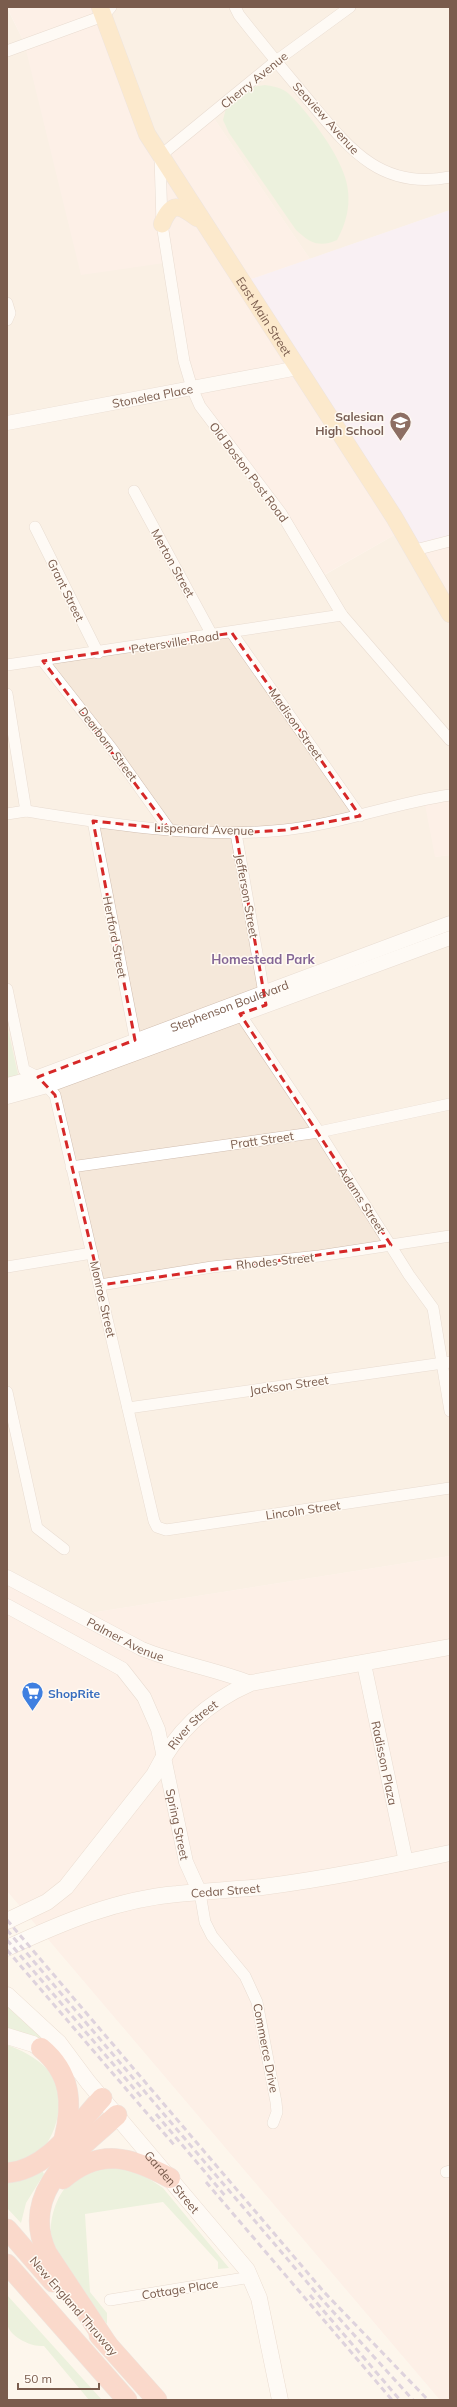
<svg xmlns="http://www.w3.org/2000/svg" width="457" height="2407" font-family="Mulish,sans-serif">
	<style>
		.residential { fill: #f5e8da }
		.commercial { fill: #fde8e0 }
		.education { fill: #f3e8fa }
		.green { fill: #d8ecc9 }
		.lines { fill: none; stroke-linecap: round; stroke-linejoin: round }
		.minor-casing { stroke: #d1beb0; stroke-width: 12 }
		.tertiary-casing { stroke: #d1beb0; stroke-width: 15 }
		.secondary-casing { stroke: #d6c0b0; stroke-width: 17 }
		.primary-casing { stroke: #dad1cd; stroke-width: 18 }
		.motorway-casing { stroke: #dad1cd; stroke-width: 21 }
		.minor { stroke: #fff; stroke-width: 11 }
		.tertiary { stroke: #fff; stroke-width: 14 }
		.secondary { stroke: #fff; stroke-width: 16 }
		.primary { stroke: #fbd9a5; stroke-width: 17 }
		.motorway { stroke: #f7b7a3; stroke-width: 20 }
		.rail { stroke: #b9a8c9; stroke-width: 3; stroke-dasharray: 6 4; stroke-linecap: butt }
		.marked { fill: none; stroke: #d62828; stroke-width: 3; stroke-dasharray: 8 5; stroke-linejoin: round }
		.labels { text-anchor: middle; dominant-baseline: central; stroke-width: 3; stroke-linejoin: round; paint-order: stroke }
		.street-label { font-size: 12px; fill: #7a5c4d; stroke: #fffaf3 }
		.education-label { font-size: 12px; font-weight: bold; fill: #785e54; stroke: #fffaf3; text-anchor: end }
		.shop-label { font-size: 12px; font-weight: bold; fill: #366cbe; stroke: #fffaf3; text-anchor: start }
		.neighbourhood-label { font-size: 13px; font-weight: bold; fill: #846695; stroke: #fffaf3 }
	</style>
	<rect width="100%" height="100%" fill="#fdf6ec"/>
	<g class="residential">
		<polygon points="105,7 450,7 450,210 310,259 213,117 164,158"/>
		<polygon points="7,8 24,42 171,262 321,577 405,529 450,612 450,799 435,857 450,855 450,1556 84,1614 7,1570"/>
	</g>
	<g class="commercial">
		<polygon points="105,7 164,158 213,117 310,259 246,281 405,529 320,577 195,390 171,262 81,275 24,42 7,7"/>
		<polygon points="450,541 450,612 418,550"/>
		<polygon points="450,799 450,855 435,857 425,805"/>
		<polygon points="450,1556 450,2400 440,2400 7,1891 7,1570 84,1614"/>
	</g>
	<polygon class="education" points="450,210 450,541 418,550 246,281"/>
	<g class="green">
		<path d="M265,85C273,86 282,88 288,93C308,112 337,151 345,177C352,199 348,220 337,240C319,248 310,243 296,230L229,133L223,120L226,108L252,87Z"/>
		<polygon points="7,1025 19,1079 7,1081"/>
		<polygon points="7,2005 45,2040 7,2031"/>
		<path d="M7,2045C20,2049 37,2058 47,2069C69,2094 58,2139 34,2158C28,2163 15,2164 7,2165Z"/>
		<path d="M118,2166L136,2170L163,2188L229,2268L218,2269V2262L163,2202L85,2214L90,2292L107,2313V2324C89,2300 63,2275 53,2246C46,2225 56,2192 74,2179C88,2170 102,2168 118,2166Z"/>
		<polygon points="41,2169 44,2174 26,2203 21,2223 7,2208 7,2180"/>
		<path d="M7,2295L102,2400H89L44,2346C35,2346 31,2345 23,2341C1,2329 7,2318 7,2295Z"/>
	</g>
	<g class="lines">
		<defs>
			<g id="minor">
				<path d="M235,7L239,15C261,43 283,70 306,97C347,146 379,191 450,177"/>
				<polyline points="350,7 276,61 160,156 162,224 175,306 184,361 192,388 200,406 281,513 342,615 450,740"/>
				<polyline points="7,51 103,16 111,7"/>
				<polyline points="7,303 10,313 7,320"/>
				<polyline points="134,491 212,635"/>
				<polyline points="35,527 98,653"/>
				<polyline points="415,550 450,541"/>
				<polyline points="232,633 360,816"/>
				<polyline points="43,661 112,749 169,829"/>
				<polyline points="7,665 342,615"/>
				<polyline points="7,694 26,811"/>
				<path d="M7,814L26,811C110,824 199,839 284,830C341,824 394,803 450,795"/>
				<polyline points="93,821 137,1048"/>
				<polyline points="236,833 265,999"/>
				<polyline points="7,989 24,1070 38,1077 55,1095 154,1521 157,1527 166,1530 450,1488"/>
				<polyline points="236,1008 319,1132 409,1275 433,1308 450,1411"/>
				<polyline points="71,1167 319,1132 450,1104"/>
				<polyline points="7,1267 92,1253"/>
				<polyline points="100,1285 212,1267 319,1256 450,1236"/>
				<polyline points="7,1392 37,1528 64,1549"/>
				<polyline points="128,1408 450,1362"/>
				<polyline points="200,1893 205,1922 212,1936 245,1976 257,2002 276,2102 277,2112 273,2123"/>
				<polyline points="446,2172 450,2171"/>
				<polyline points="110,2300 251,2277"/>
			</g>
			<g id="tertiary">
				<path id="s1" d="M7,423L298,368"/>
				<path id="s2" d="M7,1085L38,1077L450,923"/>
				<polyline points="7,1097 47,1086 450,938"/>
				<path id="s3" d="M7,1577L142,1649C177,1663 215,1669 251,1683"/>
				<path id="s4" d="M7,1606L122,1669L144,1697L158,1729L186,1862L200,1893"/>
				<path id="s5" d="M364,1664L406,1862"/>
			</g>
			<g id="secondary">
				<path id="s6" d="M7,1921L47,1902L66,1887L154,1775C175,1732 207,1702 251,1683L450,1647"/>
				<path id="s7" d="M7,1948C61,1923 117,1899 177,1894C205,1891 233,1890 262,1887C325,1879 388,1866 450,1853"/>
				<path id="s8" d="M7,1995L59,2043L88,2082L247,2270L259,2298L280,2400"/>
				<polyline points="7,2036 33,2044 51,2055"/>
			</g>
			<g id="primary">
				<path id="s9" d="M100,7L147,134L394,517L450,614"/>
				<path d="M162,224C171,202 179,204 197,218"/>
			</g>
			<g id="motorway">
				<path d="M41,2048C71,2073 73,2103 64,2139"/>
				<path d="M7,2173C48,2170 76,2126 102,2098"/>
				<path d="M63,2179C100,2147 131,2157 170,2178"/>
				<polyline points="7,2229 53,2282"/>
				<polyline points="7,2264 127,2400"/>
				<polyline points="99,2335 157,2400"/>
				<path d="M108,2345L47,2253C18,2192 77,2151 117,2115"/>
			</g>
		</defs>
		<use href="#minor" class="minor-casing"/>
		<use href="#tertiary" class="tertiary-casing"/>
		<use href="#secondary" class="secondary-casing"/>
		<use href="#primary" class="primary-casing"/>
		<use href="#motorway" class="motorway-casing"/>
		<use href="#minor" class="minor"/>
		<use href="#tertiary" class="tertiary"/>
		<use href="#secondary" class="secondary"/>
		<use href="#primary" class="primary"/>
		<use href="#motorway" class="motorway"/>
		<g class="rail">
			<polyline points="7,1920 324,2292 428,2400"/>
			<polyline points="7,1930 318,2295 413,2400"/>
			<polyline points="7,1940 143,2099"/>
			<polyline points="7,1950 175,2146"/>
			<polyline points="156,2114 227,2198"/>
			<polyline points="206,2182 392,2400"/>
			<polyline points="310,2295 400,2400"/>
		</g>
	</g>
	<path d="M0 0H457V2407H0ZM232,633L360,816L285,830L236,833L266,1005L240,1014L391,1245L100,1285L55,1095L38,1077L135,1040L93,821L169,829L43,661Z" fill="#fdf6ec" fill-opacity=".55" fill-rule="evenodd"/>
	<path class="marked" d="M232,633L360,816L285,830L236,833L266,1005L240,1014L391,1245L100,1285L55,1095L38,1077L135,1040L93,821L169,829L43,661Z"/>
	<defs>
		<symbol id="school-pin" viewBox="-11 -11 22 30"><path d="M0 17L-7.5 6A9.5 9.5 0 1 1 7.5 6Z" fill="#8d6e63" stroke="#fffaf3"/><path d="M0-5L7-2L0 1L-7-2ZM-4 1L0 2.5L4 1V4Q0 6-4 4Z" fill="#fff"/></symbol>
		<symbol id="supermarket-pin" viewBox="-11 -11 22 30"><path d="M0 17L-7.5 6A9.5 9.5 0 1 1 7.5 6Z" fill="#3f7fe0" stroke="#fffaf3"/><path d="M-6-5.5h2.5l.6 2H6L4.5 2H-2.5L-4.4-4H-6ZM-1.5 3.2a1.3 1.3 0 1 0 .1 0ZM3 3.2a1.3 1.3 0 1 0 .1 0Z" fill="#fff"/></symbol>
	</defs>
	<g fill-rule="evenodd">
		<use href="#school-pin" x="388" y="410" width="25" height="34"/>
		<use href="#supermarket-pin" x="20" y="1680" width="25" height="34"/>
	</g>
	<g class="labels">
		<g class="street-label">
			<text transform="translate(254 80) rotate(-39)">Cherry Avenue</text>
			<text transform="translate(326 118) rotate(48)">Seaview Avenue</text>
			<text stroke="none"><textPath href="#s9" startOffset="352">East Main Street</textPath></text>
			<text stroke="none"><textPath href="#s1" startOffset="148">Stonelea Place</textPath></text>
			<text transform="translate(249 472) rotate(53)">Old Boston Post Road</text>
			<text transform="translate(173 563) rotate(61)">Merton Street</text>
			<text transform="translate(66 590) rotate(64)">Grant Street</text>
			<text transform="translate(175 642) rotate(-9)">Petersville Road</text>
			<text transform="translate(296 724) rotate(55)">Madison Street</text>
			<text transform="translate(108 744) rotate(53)">Dearborn Street</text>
			<text transform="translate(204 829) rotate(2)">Lispenard Avenue</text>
			<text transform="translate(247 896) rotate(80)">Jefferson Street</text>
			<text transform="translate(115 937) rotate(79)">Hertford Street</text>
			<text stroke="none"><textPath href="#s2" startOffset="236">Stephenson Boulevard</textPath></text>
			<text transform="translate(262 1140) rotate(-8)">Pratt Street</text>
			<text transform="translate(362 1200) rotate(57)">Adams Street</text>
			<text transform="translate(275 1261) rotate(-6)">Rhodes Street</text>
			<text transform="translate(103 1299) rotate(77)">Monroe Street</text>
			<text transform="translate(289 1385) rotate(-8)">Jackson Street</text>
			<text transform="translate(303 1510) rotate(-8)">Lincoln Street</text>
			<text stroke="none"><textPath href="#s3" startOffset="134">Palmer Avenue</textPath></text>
			<text stroke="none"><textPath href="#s6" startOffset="275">River Street</textPath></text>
			<text stroke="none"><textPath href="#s5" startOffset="101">Radisson Plaza</textPath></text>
			<text stroke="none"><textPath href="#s4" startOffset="299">Spring Street</textPath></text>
			<text stroke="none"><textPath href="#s7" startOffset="228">Cedar Street</textPath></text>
			<text transform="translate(266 2048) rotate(79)">Commerce Drive</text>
			<text stroke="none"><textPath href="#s8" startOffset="250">Garden Street</textPath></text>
			<text transform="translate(180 2289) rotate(-9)">Cottage Place</text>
			<text transform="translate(74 2306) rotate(49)">New England Thruway</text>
		</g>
		<g class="education-label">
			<text x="384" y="416">Salesian<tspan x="384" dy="14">High School</tspan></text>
		</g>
		<g class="shop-label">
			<text x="48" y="1693">ShopRite</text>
		</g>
		<g class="neighbourhood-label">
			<text x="263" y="959">Homestead Park</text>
		</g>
	</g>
	<rect width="457" height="2407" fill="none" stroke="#7a5c4d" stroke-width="16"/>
	<path d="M18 2383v6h81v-6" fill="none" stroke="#7a5c4d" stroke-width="2"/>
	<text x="24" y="2383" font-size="12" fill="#7a5c4d" stroke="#fffaf3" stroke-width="3" paint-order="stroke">50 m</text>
</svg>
